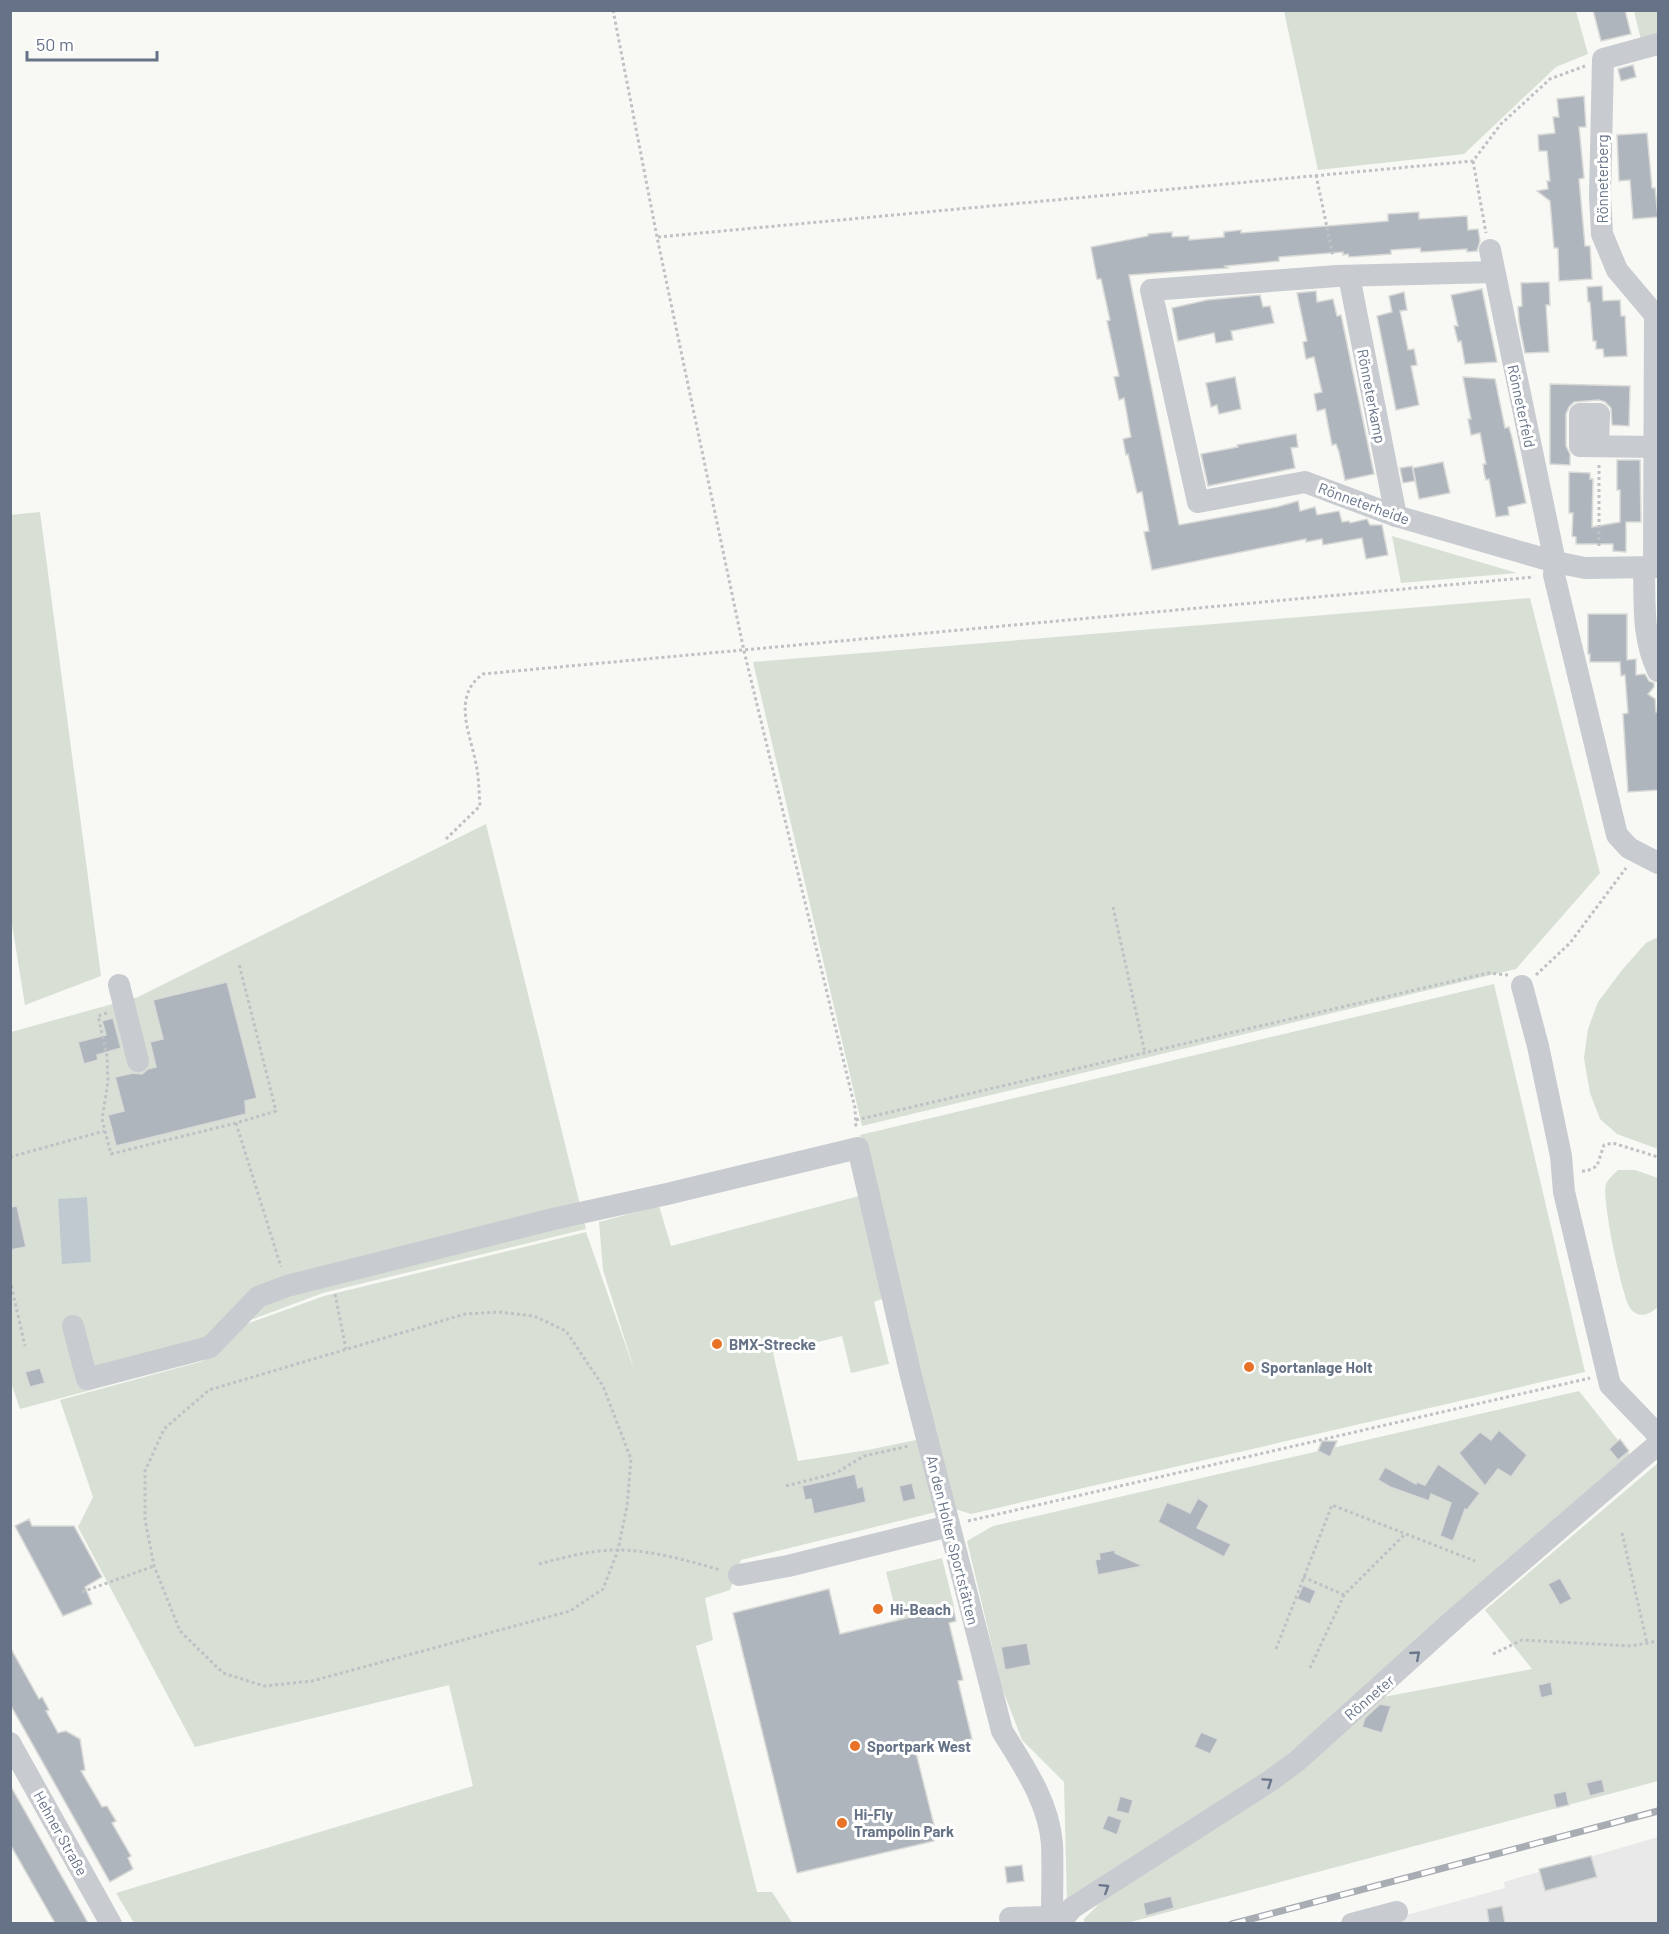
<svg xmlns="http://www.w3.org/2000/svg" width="1669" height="1934" font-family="Barlow,sans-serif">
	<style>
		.built { fill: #e8e9e8 }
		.green { fill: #d8e0d6 }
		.water { fill: #c1c9d0 }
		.building { fill: #aeb5bc; stroke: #d9dad7; stroke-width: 1.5 }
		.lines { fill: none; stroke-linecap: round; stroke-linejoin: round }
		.path { stroke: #bfc1c4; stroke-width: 3; stroke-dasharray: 3 3; stroke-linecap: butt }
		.minor { stroke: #c8cbcf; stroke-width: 22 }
		.rail-casing { stroke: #a8acb3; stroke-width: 7 }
		.rail { stroke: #fff; stroke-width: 4.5; stroke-dasharray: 14; stroke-linecap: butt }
		.oneway { stroke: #6b778b }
		.poi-dot { fill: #e87225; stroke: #fff; stroke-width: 2 }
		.labels { text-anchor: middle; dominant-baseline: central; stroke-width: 6; stroke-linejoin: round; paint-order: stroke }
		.street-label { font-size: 15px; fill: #667387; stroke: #fff }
		.poi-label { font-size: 15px; font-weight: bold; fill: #667387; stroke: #fff; text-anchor: start }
	</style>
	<rect width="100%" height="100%" fill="#f8f8f5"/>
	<polygon class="built" points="1658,1837 1658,1923 1374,1924 1505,1888 1504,1882"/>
	<g class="green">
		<polygon points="1284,11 1576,11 1588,54 1556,67 1464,154 1318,170"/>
		<polygon points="1634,11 1658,11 1658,36 1641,40"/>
		<polygon points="40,512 101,976 25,1005 10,912 10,515"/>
		<polygon points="1392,536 1517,573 1401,583"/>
		<polygon points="1530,598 1600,873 1516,969 862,1126 753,662"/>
		<polygon points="486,824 586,1229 323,1293 237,1325 199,1361 20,1409 11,1383 11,1032 138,997"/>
		<polygon points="1658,937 1658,1149 1617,1134 1600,1119 1590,1093 1584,1058 1588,1029 1598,1002 1622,970 1646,943"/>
		<polygon points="1494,984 1585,1372 971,1514 952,1508 741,1560 730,1590 705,1598 713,1640 696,1646 757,1892 772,1892 793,1924 134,1923 116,1893 473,1786 449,1685 195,1747 78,1527 93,1497 60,1400 203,1361 241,1326 324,1296 586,1232 635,1372 603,1270 599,1222 659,1206 671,1246 859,1196 885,1298 874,1302 889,1364 851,1373 842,1336 773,1353 798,1461 868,1450 930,1437 860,1135"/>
		<path d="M1618,1170H1635L1658,1178V1307C1650,1314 1639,1320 1630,1308C1622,1297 1601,1197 1606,1184C1608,1179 1614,1174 1618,1170Z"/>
		<polygon points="1579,1391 1633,1459 1266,1773 1067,1904 1064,1782 1022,1740 1002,1688 967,1541 993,1526"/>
		<polygon points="1658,1463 1658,1781 1127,1923 1084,1923 1084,1919 1108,1895 1383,1697 1532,1669 1485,1610"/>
		<polygon points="942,1558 954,1606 898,1620 886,1572"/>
	</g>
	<polygon class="water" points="87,1197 91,1262 62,1264 58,1199"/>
	<g class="building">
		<polygon points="1593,10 1625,10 1631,34 1601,41"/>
		<polygon points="1633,65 1636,77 1621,81 1618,69"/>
		<polygon points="1584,96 1586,127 1579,127 1584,178 1579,179 1585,246 1590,246 1592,279 1559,281 1558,248 1554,248 1550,201 1537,191 1548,189 1547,181 1550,181 1547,151 1539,151 1538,135 1555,133 1553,117 1559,117 1557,99"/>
		<polygon points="1647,133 1652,188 1655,188 1658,217 1633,219 1630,180 1619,181 1617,135"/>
		<polygon points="1419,212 1419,219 1467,216 1468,230 1478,229 1480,241 1477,251 1467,252 1467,249 1421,252 1420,248 1391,250 1391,254 1349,257 1348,254 1343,255 1343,252 1279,257 1279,261 1225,266 1228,268 1129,275 1179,525 1277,507 1298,501 1300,511 1315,507 1317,515 1339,511 1342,522 1349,521 1350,523 1367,519 1370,525 1382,525 1388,555 1366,559 1362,538 1323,545 1322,539 1306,542 1306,539 1152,570 1144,532 1149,531 1142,492 1137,493 1128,454 1126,455 1123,439 1131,437 1124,398 1119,400 1114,377 1119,376 1107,321 1110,320 1101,279 1097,279 1091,247 1148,236 1148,234 1172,232 1172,237 1189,236 1189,240 1224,237 1224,232 1241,230 1241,233 1388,221 1388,214"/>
		<polygon points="1549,282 1550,305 1546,305 1549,352 1525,353 1519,322 1518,307 1522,306 1521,283"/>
		<polygon points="1602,286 1603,301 1620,300 1621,316 1625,316 1627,356 1604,357 1603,349 1596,349 1596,341 1593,341 1590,302 1588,302 1587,287"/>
		<polygon points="1482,289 1497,362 1465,364 1461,341 1458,342 1454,326 1458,326 1451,295"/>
		<polygon points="1316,291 1317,302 1333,299 1337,316 1341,315 1374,474 1345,480 1339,452 1336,444 1332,445 1325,409 1317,411 1314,394 1322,392 1314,357 1306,359 1303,342 1307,341 1297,293"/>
		<polygon points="1404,292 1407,310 1400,311 1408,350 1414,349 1417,365 1411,366 1419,405 1396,410 1377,316 1392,312 1389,296"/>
		<polygon points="1260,295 1263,307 1270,306 1274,323 1231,331 1233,340 1216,343 1214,333 1178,341 1172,308 1207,300"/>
		<polygon points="1235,377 1241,409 1219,414 1217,405 1211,407 1206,383"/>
		<polygon points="1463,377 1495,379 1505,428 1509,427 1512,438 1526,503 1508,507 1509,515 1496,517 1489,479 1486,480 1484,472 1483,464 1486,464 1480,433 1471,435 1468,419 1471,419"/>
		<polygon points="1550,384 1630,386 1629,426 1612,425 1611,408 1605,402 1599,400 1574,402 1569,407 1566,414 1566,446 1570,454 1570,465 1550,464"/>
		<polygon points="1296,434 1298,447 1291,448 1295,468 1208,486 1201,454 1238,447 1237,445"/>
		<polygon points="1617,460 1640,460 1641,522 1626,522 1626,552 1613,551 1613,544 1576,544 1576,537 1572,536 1573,513 1569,513 1569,472 1590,473 1590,479 1593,479 1592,527 1620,522 1620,490 1617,490"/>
		<polygon points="1443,462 1450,493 1419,499 1413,468"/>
		<polygon points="1412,466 1415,481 1403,483 1400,468"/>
		<polygon points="1588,614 1627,614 1627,660 1636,659 1636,675 1645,674 1649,681 1654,683 1654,687 1648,694 1655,699 1656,712 1659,712 1659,790 1628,792 1623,714 1628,713 1625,675 1621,676 1620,662 1590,662 1590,654 1588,654"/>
		<polygon points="227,982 257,1098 245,1101 246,1114 116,1146 108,1115 124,1111 115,1077 133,1073 142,1074 148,1069 156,1067 150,1042 163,1039 153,1000"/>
		<polygon points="113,1018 121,1048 97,1055 98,1060 84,1064 78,1042 106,1035 102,1021"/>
		<polygon points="17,1206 26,1247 10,1250 10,1207"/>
		<polygon points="40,1368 45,1383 30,1387 25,1372"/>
		<polygon points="1499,1430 1527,1455 1511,1477 1498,1469 1485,1486 1459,1453 1480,1432 1491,1440"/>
		<polygon points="1620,1439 1629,1451 1618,1460 1609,1449"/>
		<polygon points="1322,1441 1337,1441 1330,1457 1318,1451"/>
		<polygon points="1438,1464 1480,1493 1467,1510 1465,1509 1453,1541 1440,1536 1451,1503 1431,1494 1429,1501 1390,1487 1378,1480 1385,1467 1416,1484 1417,1482 1425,1485"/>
		<polygon points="855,1474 858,1488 863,1486 866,1502 814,1514 811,1499 805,1500 802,1486"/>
		<polygon points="912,1483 916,1499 903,1502 899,1486"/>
		<polygon points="1198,1498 1209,1505 1197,1528 1231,1544 1224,1557 1158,1522 1167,1502 1190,1513"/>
		<polygon points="29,1519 32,1526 74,1526 102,1577 85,1587 92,1604 63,1616 15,1526"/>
		<polygon points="1115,1550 1115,1553 1143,1566 1098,1575 1095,1560 1100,1559 1099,1553"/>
		<polygon points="1560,1578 1572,1599 1560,1605 1548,1584"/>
		<polygon points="1303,1585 1316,1591 1310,1604 1297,1599"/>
		<polygon points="829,1589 840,1634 953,1607 956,1621 949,1623 963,1680 958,1681 972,1739 916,1753 934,1825 930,1826 934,1841 797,1873 733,1613"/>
		<polygon points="1027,1643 1031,1665 1005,1670 1001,1647"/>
		<polygon points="10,1647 39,1699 42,1697 49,1710 46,1711 58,1733 66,1731 80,1739 85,1770 81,1771 102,1807 107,1806 116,1821 112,1823 131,1856 128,1858 133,1869 110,1882 10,1704"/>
		<polygon points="1551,1682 1553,1695 1541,1698 1538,1685"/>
		<polygon points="1380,1704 1391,1706 1382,1733 1362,1727 1365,1718"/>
		<polygon points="1201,1732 1218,1739 1210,1754 1194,1747"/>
		<polygon points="1602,1779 1605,1792 1590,1796 1586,1783"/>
		<polygon points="10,1785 70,1891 88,1923 55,1923 10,1844"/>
		<polygon points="1566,1791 1569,1805 1556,1808 1553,1794"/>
		<polygon points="1120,1796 1133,1800 1129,1814 1116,1811"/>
		<polygon points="1108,1815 1122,1820 1117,1835 1102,1829"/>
		<polygon points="1591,1856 1597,1877 1545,1891 1539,1869"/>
		<polygon points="1022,1865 1024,1881 1007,1883 1005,1867"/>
		<polygon points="1171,1896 1174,1908 1146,1916 1143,1903"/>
		<polygon points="1502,1906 1505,1923 1489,1923 1487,1909"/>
	</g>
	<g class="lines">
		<g class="path">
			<polyline points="613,10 657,237 744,651 855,1108 856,1128"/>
			<polyline points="1473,161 1486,233"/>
			<polyline points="1316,175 1333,256"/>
			<polyline points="658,237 1473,161 1501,124 1550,79 1585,66"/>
			<polyline points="1599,465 1599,548"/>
			<path d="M446,839L480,806C479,794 479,781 477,769C472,737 450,697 483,674L1534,577"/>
			<polyline points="1113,907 1145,1053"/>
			<polyline points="1536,975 1570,943 1626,868"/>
			<polyline points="107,1013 98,1016 107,1056 108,1082 102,1119 111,1154 236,1123 276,1111 239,964"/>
			<polyline points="856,1120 1488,973 1508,975"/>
			<polyline points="236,1123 281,1267"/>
			<polyline points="10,1157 104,1131"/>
			<polyline points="1582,1171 1587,1171 1597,1166 1604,1145 1613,1143 1658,1157"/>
			<polyline points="10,1280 25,1346"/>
			<polyline points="335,1294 346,1349"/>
			<polygon points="499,1312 534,1316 566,1331 603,1386 631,1459 627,1506 618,1550 603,1589 570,1611 312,1681 264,1686 223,1673 180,1631 154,1566 145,1519 145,1471 164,1429 209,1390 465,1314"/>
			<polyline points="786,1486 836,1473 864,1456 909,1446"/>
			<polyline points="968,1521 1590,1378"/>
			<polyline points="1622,1533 1647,1643"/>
			<path d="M539,1564C565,1557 592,1550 618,1550C650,1550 690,1561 720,1570"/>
			<polyline points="1303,1577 1344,1595"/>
			<polyline points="82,1592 154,1566"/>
			<polyline points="1276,1649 1332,1505 1475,1561"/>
			<polyline points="1493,1654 1522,1640 1631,1646 1658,1641"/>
			<polyline points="1310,1668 1344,1595 1405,1534"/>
		</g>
		<g class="minor">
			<polyline points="1490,250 1555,562 1554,575 1617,835 1629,848 1658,863"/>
			<polyline points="1494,272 1337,276 1151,290 1198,502 1305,482 1396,516 1555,562 1585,568 1658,567"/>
			<polyline points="1349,276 1396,516"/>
			<polyline points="1598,446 1599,414 1580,414 1580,446 1654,447"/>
			<polyline points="1654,567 1655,315 1617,270 1602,234 1600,196 1603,59 1658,44"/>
			<path d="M1644,568C1645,604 1642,638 1658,671"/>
			<polyline points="119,985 138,1061"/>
			<polyline points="1522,986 1538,1046 1561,1156 1564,1192 1610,1385 1658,1435"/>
			<path d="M73,1326L87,1379L210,1347L258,1297L287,1286L553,1219L667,1194L858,1148L910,1372L1002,1731C1023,1765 1049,1802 1052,1844C1053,1868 1052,1893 1052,1917L1057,1924"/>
			<polyline points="739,1575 788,1566 949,1526"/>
			<polyline points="10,1743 111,1924"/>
			<polyline points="1010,1918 1052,1917"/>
			<polyline points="1059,1924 1072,1908 1270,1781 1297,1761 1459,1615 1658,1444"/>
			<polyline points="1352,1924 1397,1912"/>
		</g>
		<defs>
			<polyline id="rail" points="1232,1924 1658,1811"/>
		</defs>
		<use href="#rail" class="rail-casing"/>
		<use href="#rail" class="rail"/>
	</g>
	<defs><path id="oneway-chevron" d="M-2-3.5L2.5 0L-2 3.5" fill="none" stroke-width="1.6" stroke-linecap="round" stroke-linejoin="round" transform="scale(1.5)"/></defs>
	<g class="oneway">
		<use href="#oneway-chevron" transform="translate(1416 1655) rotate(-41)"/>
		<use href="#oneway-chevron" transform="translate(1268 1782) rotate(-34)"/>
		<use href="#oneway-chevron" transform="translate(1105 1888) rotate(-32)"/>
	</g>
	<g class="poi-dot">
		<circle cx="717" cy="1344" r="6"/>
		<circle cx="1249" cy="1367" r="6"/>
		<circle cx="878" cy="1609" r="6"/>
		<circle cx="855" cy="1746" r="6"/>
		<circle cx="842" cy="1823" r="6"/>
	</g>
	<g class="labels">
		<g class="street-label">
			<text transform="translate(1602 179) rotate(-90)">Rönneterberg</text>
			<text transform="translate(1372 396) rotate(79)">Rönneterkamp</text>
			<text transform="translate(1522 406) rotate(78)">Rönneterfeld</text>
			<text transform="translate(1364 503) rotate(20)">Rönneterheide</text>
			<text transform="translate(953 1540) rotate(76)">An den Holter Sportstätten</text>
			<text transform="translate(1369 1697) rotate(-41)">Rönneter</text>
			<text transform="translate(61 1833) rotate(61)">Hehner Straße</text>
		</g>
		<g class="poi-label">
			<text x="729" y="1344">BMX-Strecke</text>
			<text x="1261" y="1367">Sportanlage Holt</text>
			<text x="890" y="1609">Hi-Beach</text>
			<text x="867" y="1746">Sportpark West</text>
			<text x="854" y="1814">Hi-Fly<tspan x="854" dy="17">Trampolin Park</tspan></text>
		</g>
	</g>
	<rect width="1669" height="1934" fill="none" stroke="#667387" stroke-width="24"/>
	<path d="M27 51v9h130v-9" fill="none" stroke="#667387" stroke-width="3"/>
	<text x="36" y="51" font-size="18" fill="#667387" stroke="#ffffff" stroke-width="4.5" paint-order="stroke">50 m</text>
</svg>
